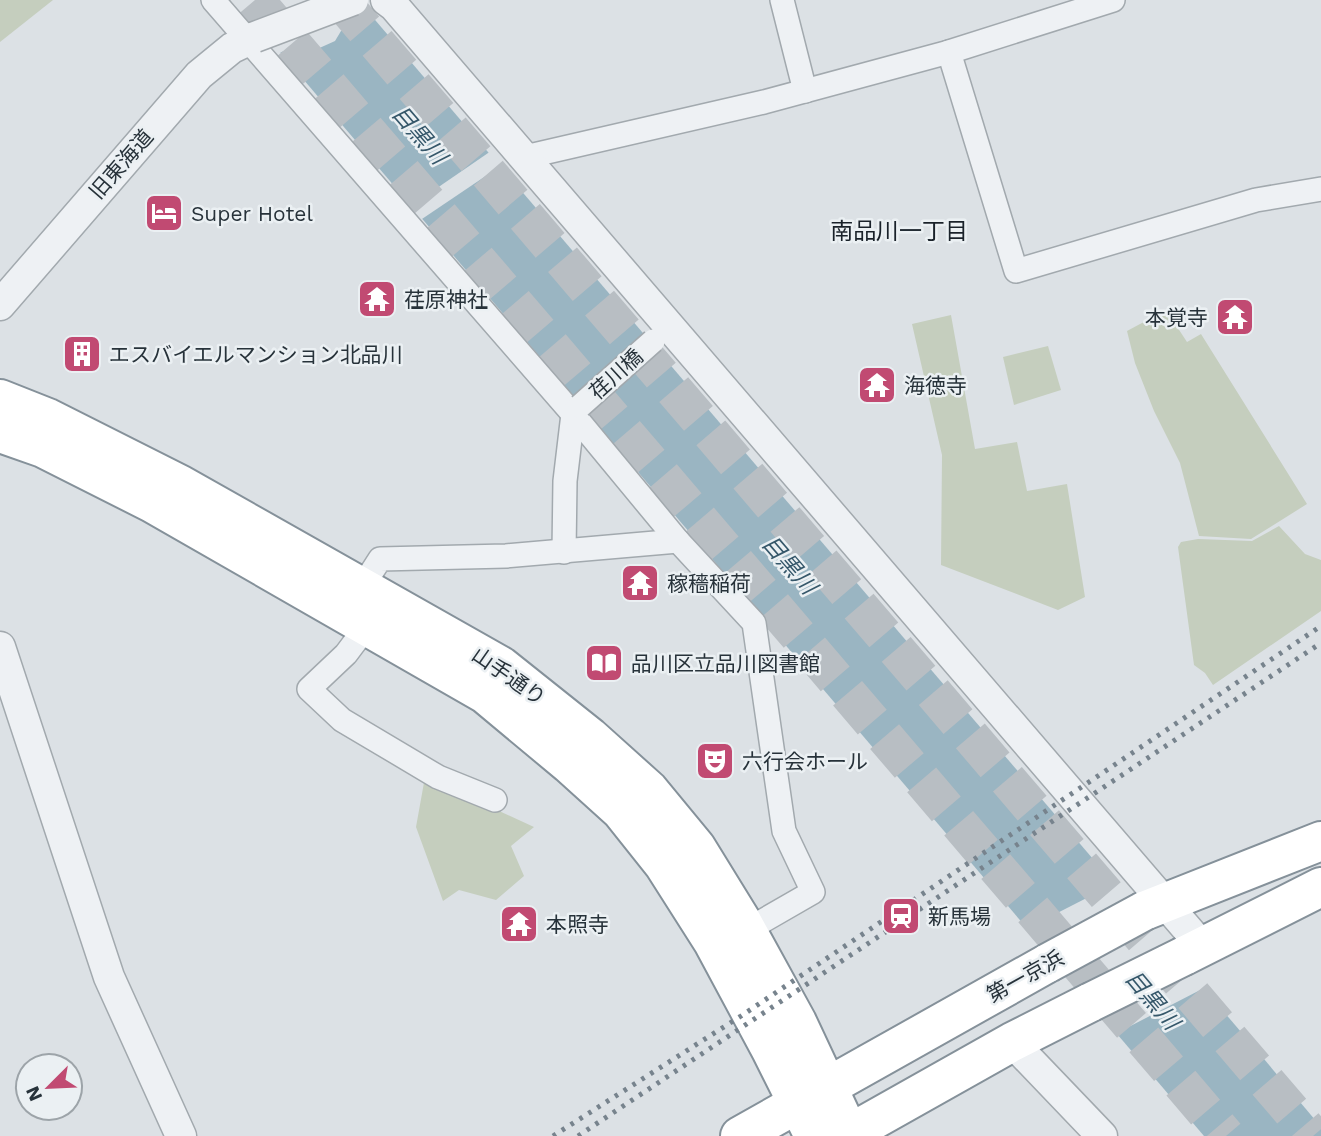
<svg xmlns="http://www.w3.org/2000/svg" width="1321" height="1136" font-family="'Work Sans','Noto Sans JP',sans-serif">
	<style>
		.green { fill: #c5cebe }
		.water { fill: #9ab5c2 }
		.pier { fill: #dce1e5 }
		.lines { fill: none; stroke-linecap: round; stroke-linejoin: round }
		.motorway-tunnel { stroke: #b8bec3; stroke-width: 38; stroke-dasharray: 38 19; stroke-linecap: butt }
		.minor-casing { stroke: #a2a9ae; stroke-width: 26 }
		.tertiary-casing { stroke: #a2a9ae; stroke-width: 33 }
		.trunk-casing { stroke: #85919a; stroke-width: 42 }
		.minor { stroke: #eef1f4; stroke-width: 23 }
		.tertiary { stroke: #eef1f4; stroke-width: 30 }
		.trunk { stroke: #fff; stroke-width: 38 }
		.rail { stroke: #77838d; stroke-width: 5; stroke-dasharray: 3.5 7; stroke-linecap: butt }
		.minor-bridge-casing { stroke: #a2a9ae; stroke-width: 26; stroke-linecap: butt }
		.tertiary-bridge-casing { stroke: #a2a9ae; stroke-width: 33; stroke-linecap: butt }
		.trunk-bridge-casing { stroke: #85919a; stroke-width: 42; stroke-linecap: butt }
		.minor-bridge { stroke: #eef1f4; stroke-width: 23 }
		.tertiary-bridge { stroke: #eef1f4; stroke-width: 30 }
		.trunk-bridge { stroke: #fff; stroke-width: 38 }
		.labels { text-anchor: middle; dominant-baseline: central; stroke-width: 5; stroke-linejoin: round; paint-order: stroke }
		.street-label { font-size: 21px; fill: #27323a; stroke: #ebf0f3 }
		.poi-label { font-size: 21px; fill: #27323a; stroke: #ebf0f3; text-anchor: start }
		.water-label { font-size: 23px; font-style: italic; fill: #35576a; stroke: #ebf0f3 }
		.neighbourhood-label { font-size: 23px; fill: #1a222a; stroke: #ebf0f3 }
	</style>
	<rect width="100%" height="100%" fill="#dce1e5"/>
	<g class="green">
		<polygon points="0,0 53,0 0,42"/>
		<polygon points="1166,310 1187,342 1201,334 1307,504 1251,539 1199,536 1180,463 1154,411 1135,363 1127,331"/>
		<polygon points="951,315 975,449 1017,442 1027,491 1067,484 1085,597 1058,610 941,565 942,455 912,324"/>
		<polygon points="1048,346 1061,390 1014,405 1003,357"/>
		<polygon points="1279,526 1305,554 1321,560 1321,611 1213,685 1205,673 1194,665 1178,547 1181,542 1198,539 1252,541"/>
		<polygon points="425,777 534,827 511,846 524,876 496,900 459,890 443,901 416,827"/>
	</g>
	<polygon class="water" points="358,0 1259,1053 1321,1127 1321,1136 1204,1136 280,52"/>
	<g class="pier">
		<polygon points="231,0 363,0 377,16 341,31 335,41 315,50 300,44 277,54"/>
		<polygon points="491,151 502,165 419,221 408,208"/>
		<polygon points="1118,882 1206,987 1113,1035 1024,930"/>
	</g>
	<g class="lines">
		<g class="motorway-tunnel">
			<polyline points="255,0 1226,1136"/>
			<polyline points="340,0 1313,1136"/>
		</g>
		<defs>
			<g id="minor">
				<polyline points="213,0 573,414 678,541 754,623 784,831 813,892 747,930"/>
				<polyline points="782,0 805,91"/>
				<polyline points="949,52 1016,271 1256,200 1321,189"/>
				<polyline points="525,157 764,102 949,52 1113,0"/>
				<polyline points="564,552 565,481 573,414 578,409"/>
				<polyline points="362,587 380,559 506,556 678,541"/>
				<polyline points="367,626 346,654 309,689 342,720 438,777 495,800"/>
			</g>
			<g id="tertiary">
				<polyline points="386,0 394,6 1202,946"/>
				<polyline points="0,305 199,75 232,48 255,37"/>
				<polyline points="0,647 109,977 181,1136"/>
				<polyline points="1012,1042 1102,1136"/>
			</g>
			<g id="trunk">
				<polyline points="0,399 48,418 181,485 501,666 590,737 649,790 696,847 741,920 797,1022 849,1133"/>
				<polyline points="0,433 43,448 152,503 485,694 569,764 621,811 664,865 713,942 771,1050 814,1136"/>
				<polyline points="1144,911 1321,841"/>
				<polyline points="1184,956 1321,887"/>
				<polyline points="740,1136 1048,963"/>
				<polyline points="845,1136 1012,1042 1091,1002"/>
			</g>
		</defs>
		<use href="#minor" class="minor-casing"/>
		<use href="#tertiary" class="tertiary-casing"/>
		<use href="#trunk" class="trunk-casing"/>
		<use href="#minor" class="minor"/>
		<use href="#tertiary" class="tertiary"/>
		<use href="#trunk" class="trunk"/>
		<g class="rail">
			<polyline points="553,1136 741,1016 1321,626"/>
			<polyline points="578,1136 1321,643"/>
		</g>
		<defs>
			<polyline id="minor-bridge" points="580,406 653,341"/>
			<polyline id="tertiary-bridge" points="255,37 353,0"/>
			<g id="trunk-bridge">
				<polyline points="1048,963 1144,911"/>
				<polyline points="1091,1002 1184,956"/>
			</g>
		</defs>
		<use href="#minor-bridge" class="minor-bridge-casing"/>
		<use href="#tertiary-bridge" class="tertiary-bridge-casing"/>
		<use href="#trunk-bridge" class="trunk-bridge-casing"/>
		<use href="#minor-bridge" class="minor-bridge"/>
		<use href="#tertiary-bridge" class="tertiary-bridge"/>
		<use href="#trunk-bridge" class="trunk-bridge"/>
	</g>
	<defs>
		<symbol id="hotel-square" viewBox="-11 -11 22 22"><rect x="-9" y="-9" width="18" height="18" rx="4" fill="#c14a72" stroke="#ebf0f3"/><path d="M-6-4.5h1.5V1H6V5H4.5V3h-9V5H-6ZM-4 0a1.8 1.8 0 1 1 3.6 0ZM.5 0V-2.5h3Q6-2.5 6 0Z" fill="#fff"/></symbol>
		<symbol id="temple-square" viewBox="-11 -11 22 22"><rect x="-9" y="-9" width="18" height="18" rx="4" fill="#c14a72" stroke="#ebf0f3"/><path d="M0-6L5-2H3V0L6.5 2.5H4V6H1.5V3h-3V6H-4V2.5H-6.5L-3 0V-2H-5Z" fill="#fff"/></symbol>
		<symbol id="building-square" viewBox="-11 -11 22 22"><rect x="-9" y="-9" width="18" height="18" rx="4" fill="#c14a72" stroke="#ebf0f3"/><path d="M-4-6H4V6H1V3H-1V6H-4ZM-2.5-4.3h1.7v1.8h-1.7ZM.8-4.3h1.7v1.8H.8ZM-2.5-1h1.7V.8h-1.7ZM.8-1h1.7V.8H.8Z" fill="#fff"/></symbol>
		<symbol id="library-square" viewBox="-11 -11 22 22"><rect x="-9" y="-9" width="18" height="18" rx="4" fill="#c14a72" stroke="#ebf0f3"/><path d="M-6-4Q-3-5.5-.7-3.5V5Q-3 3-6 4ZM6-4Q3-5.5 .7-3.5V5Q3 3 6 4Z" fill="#fff"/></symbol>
		<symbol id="theatre-square" viewBox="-11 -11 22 22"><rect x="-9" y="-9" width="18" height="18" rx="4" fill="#c14a72" stroke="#ebf0f3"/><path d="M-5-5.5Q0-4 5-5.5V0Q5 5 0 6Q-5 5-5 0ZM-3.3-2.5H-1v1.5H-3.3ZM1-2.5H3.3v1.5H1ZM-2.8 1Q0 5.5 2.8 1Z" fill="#fff"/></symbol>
		<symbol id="station-square" viewBox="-11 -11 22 22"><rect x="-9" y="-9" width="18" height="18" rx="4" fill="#c14a72" stroke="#ebf0f3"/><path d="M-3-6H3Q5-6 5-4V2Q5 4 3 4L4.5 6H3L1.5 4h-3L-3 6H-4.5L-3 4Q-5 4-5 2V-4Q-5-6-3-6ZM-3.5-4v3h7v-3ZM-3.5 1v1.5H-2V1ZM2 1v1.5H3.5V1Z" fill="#fff"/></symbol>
	</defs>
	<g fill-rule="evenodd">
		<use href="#hotel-square" x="142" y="191" width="44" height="44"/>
		<use href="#temple-square" x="355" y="277" width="44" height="44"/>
		<use href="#temple-square" x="1213" y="295" width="44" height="44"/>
		<use href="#building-square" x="60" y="332" width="44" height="44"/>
		<use href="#temple-square" x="855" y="363" width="44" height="44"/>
		<use href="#temple-square" x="618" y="561" width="44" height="44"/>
		<use href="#library-square" x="582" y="641" width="44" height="44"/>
		<use href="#theatre-square" x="693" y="739" width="44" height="44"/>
		<use href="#station-square" x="879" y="894" width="44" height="44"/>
		<use href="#temple-square" x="497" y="902" width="44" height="44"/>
	</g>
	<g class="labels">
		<g class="street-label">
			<text transform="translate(121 164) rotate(-49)">旧東海道</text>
			<text transform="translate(616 374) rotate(-42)">荏川橋</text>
			<text transform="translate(509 676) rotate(35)">山手通り</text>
			<text transform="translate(1025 976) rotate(-29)">第一京浜</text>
		</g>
		<g class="poi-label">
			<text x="191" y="213">Super Hotel</text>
			<text x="404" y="299">荏原神社</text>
			<text x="1208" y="317" text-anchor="end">本覚寺</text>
			<text x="109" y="354">エスバイエルマンション北品川</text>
			<text x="904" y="385">海徳寺</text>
			<text x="667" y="583">稼穡稲荷</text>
			<text x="631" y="663">品川区立品川図書館</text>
			<text x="742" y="761">六行会ホール</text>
			<text x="928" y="916">新馬場</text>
			<text x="546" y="924">本照寺</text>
		</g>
		<g class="water-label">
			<text transform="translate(419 135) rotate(49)">目黒川</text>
			<text transform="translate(789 565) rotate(49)">目黒川</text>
			<text transform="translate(1152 1000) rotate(50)">目黒川</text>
		</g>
		<g class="neighbourhood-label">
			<text x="899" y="231">南品川一丁目</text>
		</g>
	</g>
	<g transform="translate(49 1087) rotate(246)"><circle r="33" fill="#ebf0f3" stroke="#9da4a9" stroke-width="2"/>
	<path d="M0-5L12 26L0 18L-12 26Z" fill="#c14a72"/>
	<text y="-10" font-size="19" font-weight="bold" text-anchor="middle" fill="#27323a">N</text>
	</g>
</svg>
